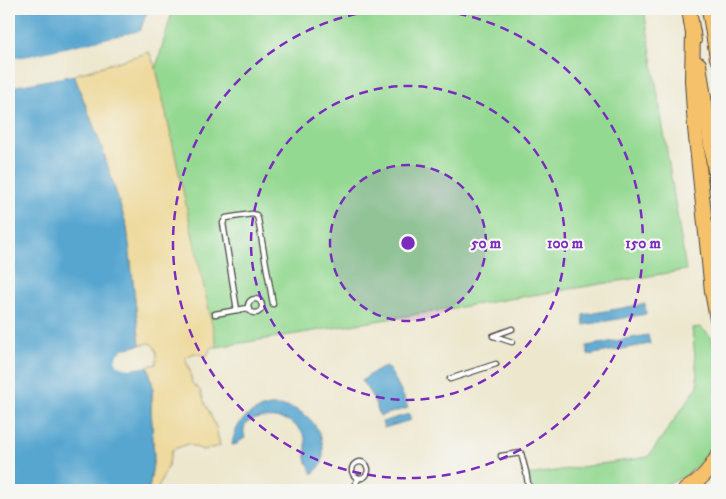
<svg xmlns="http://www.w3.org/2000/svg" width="726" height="499" font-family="'IM FELL DW Pica',serif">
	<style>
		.green { fill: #94d992; stroke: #60825e }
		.sand { fill: #eeda9e; stroke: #8c8264 }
		.water { fill: #56a6d0; stroke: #40687e }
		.pier { fill: #ede7ce }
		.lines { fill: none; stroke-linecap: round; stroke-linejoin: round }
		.service-casing { stroke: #484743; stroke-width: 7 }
		.primary-casing { stroke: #484743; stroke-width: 16 }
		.service { stroke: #fff; stroke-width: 4.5 }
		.primary { stroke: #f5c16b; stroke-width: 14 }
		.ring { fill: none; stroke: #7b2cbf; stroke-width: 2.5; stroke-dasharray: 9 6 }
		.centre { fill: #7b2cbf; stroke: #f6f6f2; stroke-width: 2.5 }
		.ring-label { font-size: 15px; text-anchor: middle; font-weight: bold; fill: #7b2cbf; stroke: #f6f6f2; stroke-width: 4.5; stroke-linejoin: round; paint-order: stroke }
	</style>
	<rect width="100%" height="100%" fill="#f6f6f2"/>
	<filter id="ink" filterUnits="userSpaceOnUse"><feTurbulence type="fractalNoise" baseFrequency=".02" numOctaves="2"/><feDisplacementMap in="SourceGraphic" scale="10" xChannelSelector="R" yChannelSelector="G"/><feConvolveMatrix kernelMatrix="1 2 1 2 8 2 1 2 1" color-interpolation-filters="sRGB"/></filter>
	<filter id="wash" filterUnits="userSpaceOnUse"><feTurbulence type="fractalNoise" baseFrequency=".0096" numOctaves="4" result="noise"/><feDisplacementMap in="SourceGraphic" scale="20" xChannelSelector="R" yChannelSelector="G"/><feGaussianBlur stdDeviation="1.12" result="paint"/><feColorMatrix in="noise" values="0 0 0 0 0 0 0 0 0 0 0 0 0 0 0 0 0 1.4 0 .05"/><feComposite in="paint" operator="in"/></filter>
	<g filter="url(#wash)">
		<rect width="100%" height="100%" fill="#ede7ce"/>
		<g class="green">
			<polygon points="173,9 644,9 686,270 217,347 156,68"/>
			<polygon points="701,327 712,338 717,371 717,433 711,448 698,465 685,476 668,484 640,490 533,490 528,475 648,457 698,386 692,328"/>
		</g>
		<path class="sand" d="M149,52L156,68L217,347H211L207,356L194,353L185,358L190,371L192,383L200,390L204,401L216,427L220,446L203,450L188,444L172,450L168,466L157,490H149L154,457L151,408L153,387L148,366L156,364C157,355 158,349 150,343L140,345L127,227L102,148L74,75Z"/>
		<g class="water">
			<polygon points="9,9 148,9 140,31 29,56 9,59"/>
			<polygon points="74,75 102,148 127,227 140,345 123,349 117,355 118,365 130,369 148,366 153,387 151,408 154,457 149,490 9,490 9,87"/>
			<polygon points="645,304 646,314 584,325 583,315"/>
			<polygon points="648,335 650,344 588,355 587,346"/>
			<path d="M387,367C396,379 403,394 408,408L380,416L373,398L362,381C370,374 376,370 387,367Z"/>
			<path d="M270,406C276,406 283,406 289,407C310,413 324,432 323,453C323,457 323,461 321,465C319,468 315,471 313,474C311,469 307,464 306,459C305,451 308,440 302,432C298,427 292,422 286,420C276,417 251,415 245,426C243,430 244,434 245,438L238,442L237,444L232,445C235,423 247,411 270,406Z"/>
			<polygon points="409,414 411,420 384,428 382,422"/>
		</g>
		<g class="pier">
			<polygon points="140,31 142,32 141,33 29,58 9,61 9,59 29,56"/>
			<polygon points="74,73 77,74 9,87 9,84"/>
			<polygon points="142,346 140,348 124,351 119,356 118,360 120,363 125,366 130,366 148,364 150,366 130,369 124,368 118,365 115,360 117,355 123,349"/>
		</g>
	</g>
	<g filter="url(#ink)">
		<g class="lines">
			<defs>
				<g id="service">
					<circle cx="255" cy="306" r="7"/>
					<polyline points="237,310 223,223 226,218 252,214 256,215 258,219 273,304"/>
					<polyline points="215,314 248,308"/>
					<polyline points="493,336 512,329"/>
					<polyline points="494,336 512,342"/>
					<polyline points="450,379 496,364"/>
					<polyline points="501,456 521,453 526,472 529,490"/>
					<circle cx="360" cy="470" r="8"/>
					<polyline points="351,490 359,478"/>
				</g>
				<g id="primary">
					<polyline points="689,9 694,40"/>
					<polyline points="709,9 717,58"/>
					<polyline points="693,33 692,80 695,128 712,291 717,319"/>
					<polyline points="699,64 717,185"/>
					<path d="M685,490C698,482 710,471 717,457"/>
				</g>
			</defs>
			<use href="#service" class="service-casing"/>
			<use href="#primary" class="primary-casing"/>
			<use href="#service" class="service"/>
			<use href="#primary" class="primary"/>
		</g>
	</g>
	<circle cx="408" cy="243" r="78" fill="#7b2cbf" fill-opacity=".12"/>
	<g class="ring">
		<circle cx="408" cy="243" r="78"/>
		<circle cx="408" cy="243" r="157"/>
		<path d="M428 9A235 235 0 1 1 388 9"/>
	</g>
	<circle cx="408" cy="243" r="8" class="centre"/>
	<g class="ring-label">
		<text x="486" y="248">50 m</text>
		<text x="565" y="248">100 m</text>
		<text x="643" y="248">150 m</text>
	</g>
	<rect width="726" height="499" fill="none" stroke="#f6f6f2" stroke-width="30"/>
</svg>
